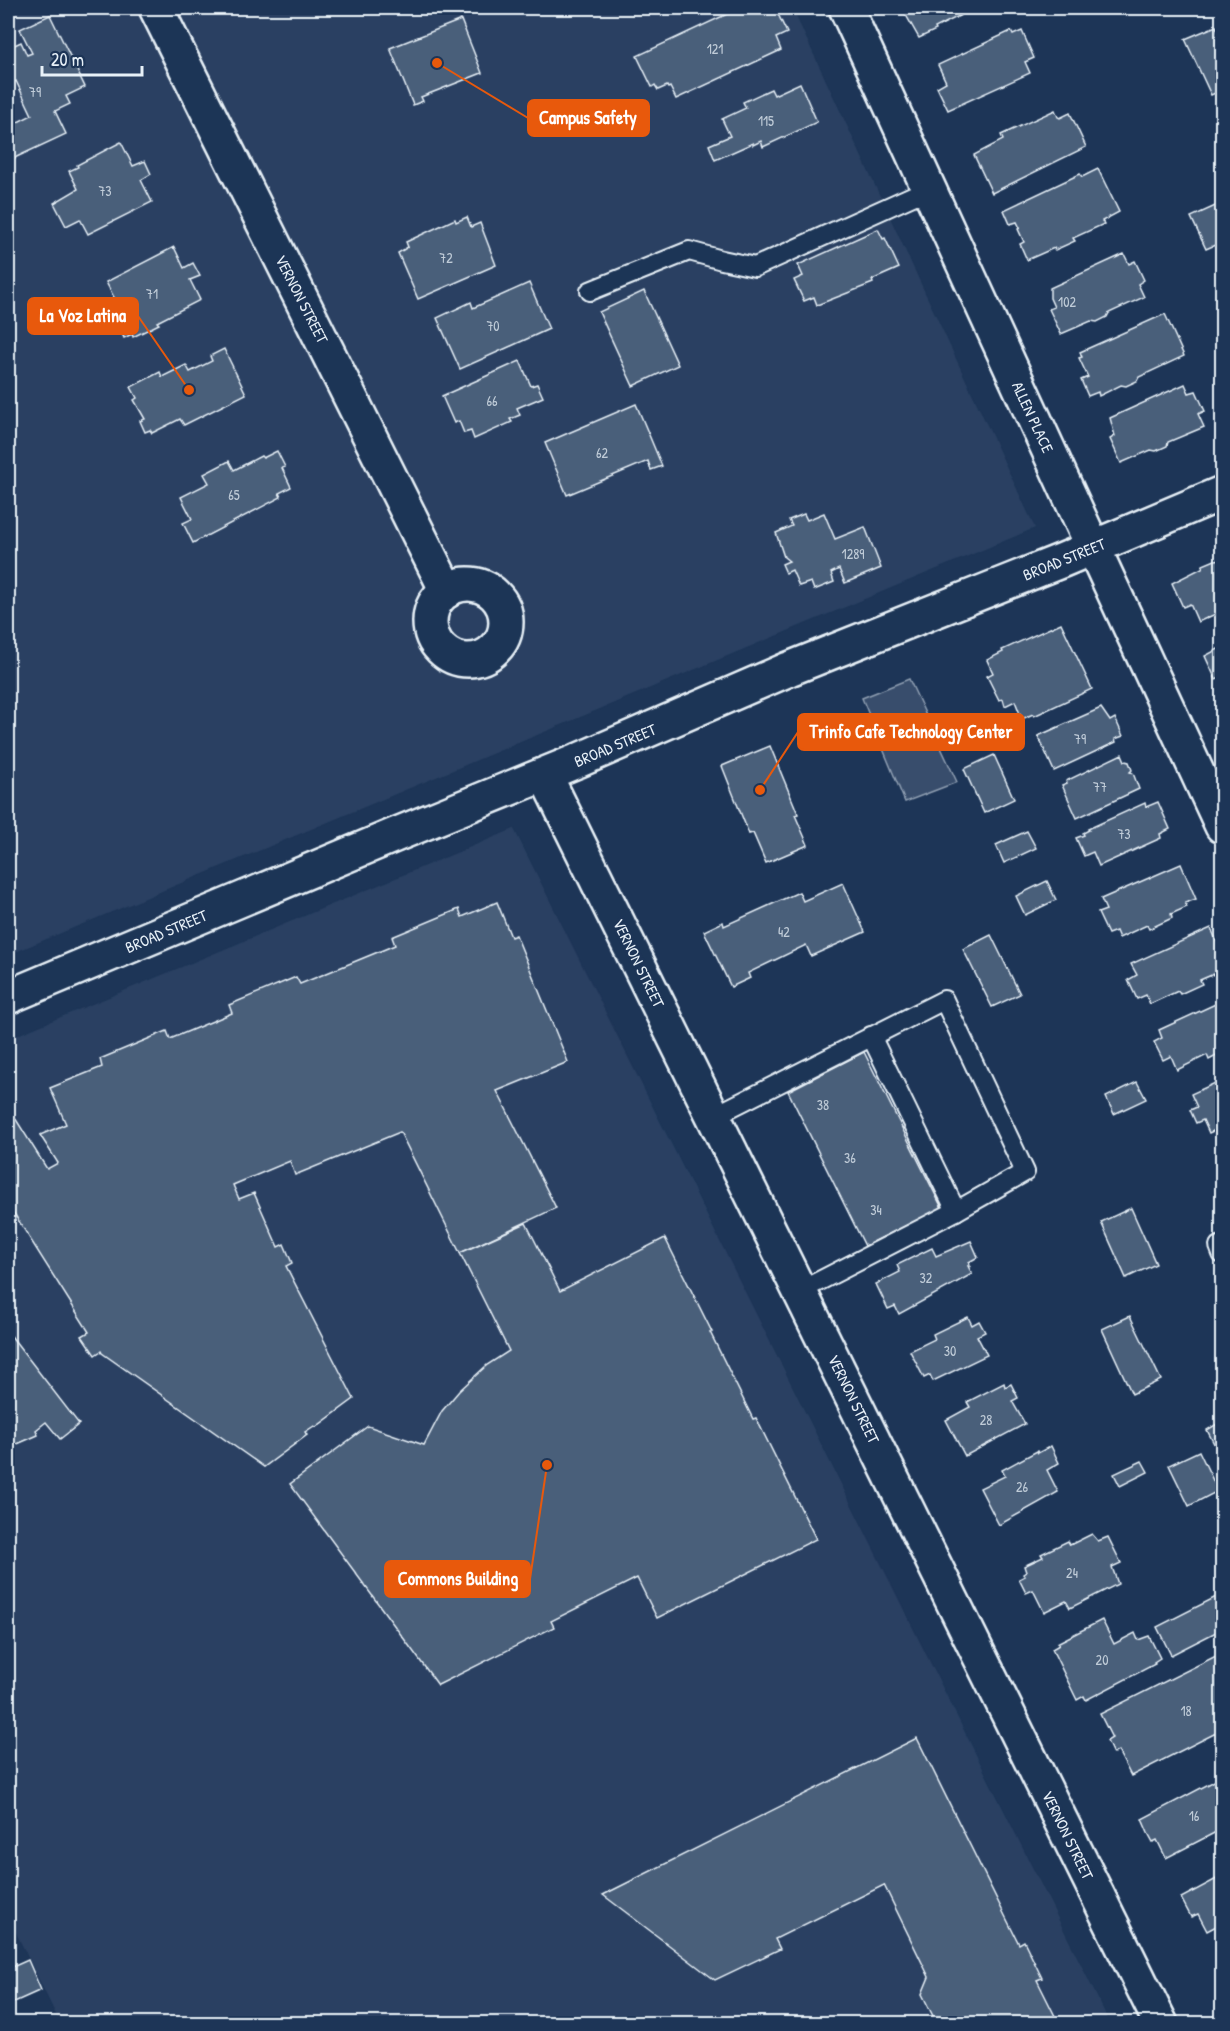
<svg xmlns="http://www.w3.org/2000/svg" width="1230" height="2031" font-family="'Patrick Hand',sans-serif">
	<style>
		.built { fill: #2a4162 }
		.green { fill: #374d6c; stroke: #909fb2; stroke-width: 1.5 }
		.building { fill: #495e7a; stroke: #e8f1f8; stroke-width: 1.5 }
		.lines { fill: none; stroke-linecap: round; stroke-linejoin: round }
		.lane-casing { stroke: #e8f1f8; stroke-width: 22 }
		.street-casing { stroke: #e8f1f8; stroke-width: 38 }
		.secondary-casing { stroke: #e8f1f8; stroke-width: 38 }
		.lane { stroke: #1d3557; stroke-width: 18 }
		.street { stroke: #1d3557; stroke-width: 33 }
		.secondary { stroke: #1d3557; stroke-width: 33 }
		.labels { text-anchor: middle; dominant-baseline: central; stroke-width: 5; stroke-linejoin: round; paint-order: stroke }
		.number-label { font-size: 14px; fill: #c0ccd8 }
		.street-label { font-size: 16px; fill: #e8f1f8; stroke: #1d3557 }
		.leader { fill: none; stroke: #e8590c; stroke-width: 2 }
		.callout-dot { fill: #e8590c; stroke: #1d3557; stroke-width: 2 }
		.callout { fill: #e8590c; stroke: #e8590c; stroke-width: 2 }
		.callout-label { font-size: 18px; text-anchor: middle; font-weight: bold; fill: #fff }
	</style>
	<rect width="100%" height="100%" fill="#1d3557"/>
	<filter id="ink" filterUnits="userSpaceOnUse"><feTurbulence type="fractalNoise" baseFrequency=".0167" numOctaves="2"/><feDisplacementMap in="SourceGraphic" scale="12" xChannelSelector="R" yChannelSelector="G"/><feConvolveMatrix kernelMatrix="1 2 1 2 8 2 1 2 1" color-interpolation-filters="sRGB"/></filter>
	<g filter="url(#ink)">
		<g class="built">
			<polygon points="8,8 792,8 1035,528 8,955"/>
			<polygon points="514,829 1110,2023 60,2023 8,1916 8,1039"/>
		</g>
		<polygon class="green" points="909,679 957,782 905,802 862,698"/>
		<g class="building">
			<polygon points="740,8 775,8 787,33 776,38 781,50 676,99 670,87 668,88 667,86 658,90 655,85 652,87 637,56"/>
			<polygon points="902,8 983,8 975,12 973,9 935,28 936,30 919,38"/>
			<polygon points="50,15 85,87 66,96 70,104 55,111 66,134 8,161 8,127 32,115 16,81 8,85 8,48 21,42 27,55 32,53 20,29"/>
			<polygon points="461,20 482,73 421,97 423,101 413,105 390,48"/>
			<polygon points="1216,26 1222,41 1222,90 1211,95 1185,39"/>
			<polygon points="1011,31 1013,35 1022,31 1034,58 1025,62 1030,73 948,110 937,87 946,82 938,65"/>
			<polygon points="800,83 817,122 763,147 761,141 753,145 753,143 715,160 709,145 730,136 722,119 746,108 743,102 771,89 774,95"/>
			<polygon points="1055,110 1058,117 1060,118 1070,113 1086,147 992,193 974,155 1003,140 1001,135"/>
			<polygon points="121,142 133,166 145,161 151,174 141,180 152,202 88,234 80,219 66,226 54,203 78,189 69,171 78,167 77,165"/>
			<polygon points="1098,169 1119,212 1102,221 1104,224 1073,238 1075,241 1055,250 1054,248 1027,260 1020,244 1024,242 1018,229 1020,228 1017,222 1010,224 1004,210 1080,174 1082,177"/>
			<polygon points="1222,203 1222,242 1206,249 1191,217"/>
			<polygon points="467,217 471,227 480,223 496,265 418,299 398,253 408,247 406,242 455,219 456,222"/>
			<polygon points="878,229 883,239 885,238 899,268 872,280 873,283 817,305 814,297 804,301 794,280 803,276 798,265"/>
			<polygon points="174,247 184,268 193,263 200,276 190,280 200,300 157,322 159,324 133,337 132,334 124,338 111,310 119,307 106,282"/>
			<polygon points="1124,254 1129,264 1135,261 1144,280 1138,284 1144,297 1109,313 1107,317 1097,322 1091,321 1061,334 1049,309 1054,307 1050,298 1050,288"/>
			<polygon points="529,283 549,329 460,369 437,318 471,302 473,308"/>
			<polygon points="644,291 678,365 633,386 599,312"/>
			<polygon points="1165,314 1184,356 1139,377 1137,381 1126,386 1121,385 1099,396 1098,392 1088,396 1081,380 1088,377 1079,358 1082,357 1080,352"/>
			<polygon points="224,349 246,394 184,425 180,419 152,433 150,430 145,432 140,421 145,419 134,400 137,398 131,387 160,372 162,377 186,365 190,372 212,361 210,356"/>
			<polygon points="520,361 531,386 537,384 543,397 517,408 520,415 510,419 512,422 474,439 471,431 464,433 459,421 454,423 442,396"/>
			<polygon points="1185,384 1189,393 1196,391 1205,411 1198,414 1204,427 1168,442 1167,446 1156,451 1151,450 1121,463 1110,439 1115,436 1110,418"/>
			<polygon points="636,404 662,466 651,470 648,461 567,495 545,443"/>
			<polygon points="277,451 285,467 282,468 291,487 279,493 281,497 193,543 183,523 192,519 181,497 209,483 204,474 229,461 234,470 261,456 263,458"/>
			<polygon points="824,513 835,539 865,527 881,568 845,583 839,569 831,573 834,582 814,590 811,582 799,586 792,570 786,573 782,564 789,561 784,557 776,533 792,526 789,520 804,514 807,520"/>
			<polygon points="1222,559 1222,611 1198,622 1190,604 1183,607 1172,583 1202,568 1203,565 1215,560"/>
			<polygon points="1061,623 1092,689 1034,716 1033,714 1022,719 1015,701 1005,706 1003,699 999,700 987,676 993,673 987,660 1003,652 1002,650"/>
			<polygon points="1222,647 1222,676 1216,680 1205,656"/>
			<polygon points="1101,708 1110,721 1115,718 1123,736 1115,739 1116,742 1054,771 1038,736"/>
			<polygon points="770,746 798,814 795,815 808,845 766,863 753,833 749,834 722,766"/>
			<polygon points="1122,754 1125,761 1129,762 1132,770 1130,772 1133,773 1139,789 1077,818 1062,785 1067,783 1066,781"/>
			<polygon points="994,755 1014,799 984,813 964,769"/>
			<polygon points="1158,802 1170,829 1160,834 1161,838 1099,866 1093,852 1084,856 1076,838 1084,835 1083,833 1089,830 1088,829 1145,803 1146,807"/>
			<polygon points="1027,831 1036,848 1004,863 996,845"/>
			<polygon points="1181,864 1196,899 1185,903 1187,907 1171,914 1172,918 1149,929 1147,925 1119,938 1116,931 1108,934 1098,913 1106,910 1101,899"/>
			<polygon points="1047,881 1056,900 1025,915 1016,896"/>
			<polygon points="843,883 865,932 811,956 806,945 748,973 750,978 731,987 704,931 723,922 724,926 799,892 803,901"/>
			<polygon points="497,902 511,937 516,935 568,1062 497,1091 556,1208 460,1253 400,1132 295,1175 290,1161 233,1185 239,1199 254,1193 278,1247 284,1244 292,1263 286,1266 354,1399 316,1427 314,1426 305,1432 307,1435 264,1467 102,1353 101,1351 95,1355 82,1336 89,1332 8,1204 8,1116 12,1113 47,1169 58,1163 40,1135 66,1124 50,1088 102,1067 100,1059 167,1031 170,1039 232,1013 229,1005 296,977 300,984 395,945 392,937 459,909 462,917"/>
			<polygon points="1211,928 1222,954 1216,957 1221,971 1200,980 1202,984 1180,994 1178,991 1150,1004 1146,995 1137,999 1128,980 1137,975 1131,964"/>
			<polygon points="991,935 1020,994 992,1007 963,949"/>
			<polygon points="1222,1001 1222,1053 1209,1060 1207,1055 1177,1070 1171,1056 1163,1060 1154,1042 1162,1038 1159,1030"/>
			<polygon points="864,1052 942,1208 865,1246 788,1091"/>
			<polygon points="1222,1080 1222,1127 1209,1133 1203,1120 1196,1123 1190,1110 1197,1107 1191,1094"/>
			<polygon points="1137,1082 1146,1099 1114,1114 1106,1097"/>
			<polygon points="1131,1208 1156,1264 1126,1278 1101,1222"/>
			<polygon points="526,1223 560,1291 665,1238 712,1332 710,1332 753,1419 756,1418 816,1539 657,1618 637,1578 551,1621 554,1627 438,1685 290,1484 368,1426 424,1445 442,1411 459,1391 487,1365 509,1351 460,1253"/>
			<polygon points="971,1241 978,1257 969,1262 970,1266 968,1266 972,1274 899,1314 895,1306 888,1309 876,1284 900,1272 897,1265 932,1248 936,1256"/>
			<polygon points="1130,1316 1161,1380 1132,1394 1102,1329"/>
			<polygon points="968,1317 972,1325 979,1321 985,1332 977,1336 987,1355 933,1381 930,1375 924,1378 910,1351 935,1339 933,1334"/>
			<polygon points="8,1332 79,1424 60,1439 46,1422 36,1430 38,1435 8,1448"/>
			<polygon points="1004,1383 1005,1387 1011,1384 1018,1398 1012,1401 1025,1424 965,1456 946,1420 970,1407 967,1402"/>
			<polygon points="1222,1421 1222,1459 1207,1430"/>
			<polygon points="1051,1446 1059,1463 1047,1470 1058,1492 999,1525 980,1488 1005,1476 1002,1470 1037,1451 1038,1453"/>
			<polygon points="1199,1451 1218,1491 1189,1506 1169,1465"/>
			<polygon points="1142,1461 1148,1472 1120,1486 1114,1474"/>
			<polygon points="1092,1534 1098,1541 1108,1537 1121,1563 1112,1567 1118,1584 1070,1608 1066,1601 1044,1612 1033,1590 1026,1593 1019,1579 1025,1576 1023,1574 1026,1572 1024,1566 1043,1557 1041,1554 1068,1541 1070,1545"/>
			<polygon points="1222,1594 1222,1629 1171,1655 1157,1627"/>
			<polygon points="1102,1620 1114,1644 1135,1633 1138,1640 1149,1636 1160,1658 1154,1662 1155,1664 1086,1700 1084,1696 1077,1700 1052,1649 1059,1645 1057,1643"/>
			<polygon points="1222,1653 1222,1730 1131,1776 1118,1751 1113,1754 1107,1741 1112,1738 1100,1714"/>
			<polygon points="917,1738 1019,1944 1024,1941 1042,1978 1037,1980 1059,2024 937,2024 922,1994 929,1977 884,1885 775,1939 780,1949 715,1980 603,1895"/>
			<polygon points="1222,1777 1222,1809 1218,1812 1222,1820 1222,1829 1166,1858 1157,1840 1153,1842 1148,1833 1142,1819"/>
			<polygon points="1222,1876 1222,1923 1207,1931 1198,1914 1191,1917 1181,1898"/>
			<polygon points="28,1960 41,1990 10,2004 8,1998 8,1969"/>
		</g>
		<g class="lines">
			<defs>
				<g id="lane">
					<polyline points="590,291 689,251 722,260 755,267 928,189"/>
					<polyline points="871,1036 956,1211"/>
					<polyline points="714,1116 944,1000 1025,1172 956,1211 800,1291"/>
					<polyline points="1222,1245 1219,1246 1222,1254"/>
				</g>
				<g id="street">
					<polyline points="156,8 447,591"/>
					<polyline points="846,8 1093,547 1222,826"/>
					<circle cx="468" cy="622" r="38"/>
				</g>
				<g id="secondary">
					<polyline points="545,775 1161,2024"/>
					<polyline points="8,997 395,835 577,761 789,669 1063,560 1222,493"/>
				</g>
			</defs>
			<use href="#lane" class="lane-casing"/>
			<use href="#street" class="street-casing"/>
			<use href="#secondary" class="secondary-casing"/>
			<use href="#lane" class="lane"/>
			<use href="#street" class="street"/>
			<use href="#secondary" class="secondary"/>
		</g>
	</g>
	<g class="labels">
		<g class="number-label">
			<text x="715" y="48">121</text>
			<text x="35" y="91">79</text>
			<text x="766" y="120">115</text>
			<text x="105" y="190">73</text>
			<text x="446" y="257">72</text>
			<text x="152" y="293">71</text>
			<text x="1067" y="301">102</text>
			<text x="493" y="325">70</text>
			<text x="492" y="400">66</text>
			<text x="602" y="452">62</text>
			<text x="234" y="494">65</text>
			<text x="853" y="553">1289</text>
			<text x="1080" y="738">79</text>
			<text x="1100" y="786">77</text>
			<text x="1124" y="833">73</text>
			<text x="784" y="931">42</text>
			<text x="823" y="1104">38</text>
			<text x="850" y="1157">36</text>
			<text x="876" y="1209">34</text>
			<text x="926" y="1277">32</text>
			<text x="950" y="1350">30</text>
			<text x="986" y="1419">28</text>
			<text x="1022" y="1486">26</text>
			<text x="1072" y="1572">24</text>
			<text x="1102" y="1659">20</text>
			<text x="1186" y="1710">18</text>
			<text x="1194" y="1815">16</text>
		</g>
		<g class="street-label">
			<text transform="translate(302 299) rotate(63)">VERNON STREET</text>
			<text transform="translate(1033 417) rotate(65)">ALLEN PLACE</text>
			<text transform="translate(1064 559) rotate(-22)">BROAD STREET</text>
			<text transform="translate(615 745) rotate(-23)">BROAD STREET</text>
			<text transform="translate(166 931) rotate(-23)">BROAD STREET</text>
			<text transform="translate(639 963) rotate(64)">VERNON STREET</text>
			<text transform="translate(854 1399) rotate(64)">VERNON STREET</text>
			<text transform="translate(1068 1835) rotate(64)">VERNON STREET</text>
		</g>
	</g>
	<path class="leader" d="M437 63L528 118M189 390L138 316M760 790L798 732M547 1465L530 1579"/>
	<g class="callout-dot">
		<circle cx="437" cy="63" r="6"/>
		<circle cx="189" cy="390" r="6"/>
		<circle cx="760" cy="790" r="6"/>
		<circle cx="547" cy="1465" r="6"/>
	</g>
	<g class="callout">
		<rect x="528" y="100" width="121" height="36" rx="6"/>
		<rect x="28" y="298" width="110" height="36" rx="6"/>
		<rect x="798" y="714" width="226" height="36" rx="6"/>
		<rect x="385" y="1561" width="145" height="36" rx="6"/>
	</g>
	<g class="callout-label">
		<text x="588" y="124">Campus Safety</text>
		<text x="83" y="322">La Voz Latina</text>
		<text x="911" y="738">Trinfo Cafe Technology Center</text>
		<text x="458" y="1585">Commons Building</text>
	</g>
	<rect width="1230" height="2031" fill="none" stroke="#1d3557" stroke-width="30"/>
	<rect x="15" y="15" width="1200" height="2001" fill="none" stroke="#e8f1f8" stroke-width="2" filter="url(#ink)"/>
	<path d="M42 66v9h100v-9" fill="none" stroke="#e8f1f8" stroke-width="3"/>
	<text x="51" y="66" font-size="18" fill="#e8f1f8" stroke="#1d3557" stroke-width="4.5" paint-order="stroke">20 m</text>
</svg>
